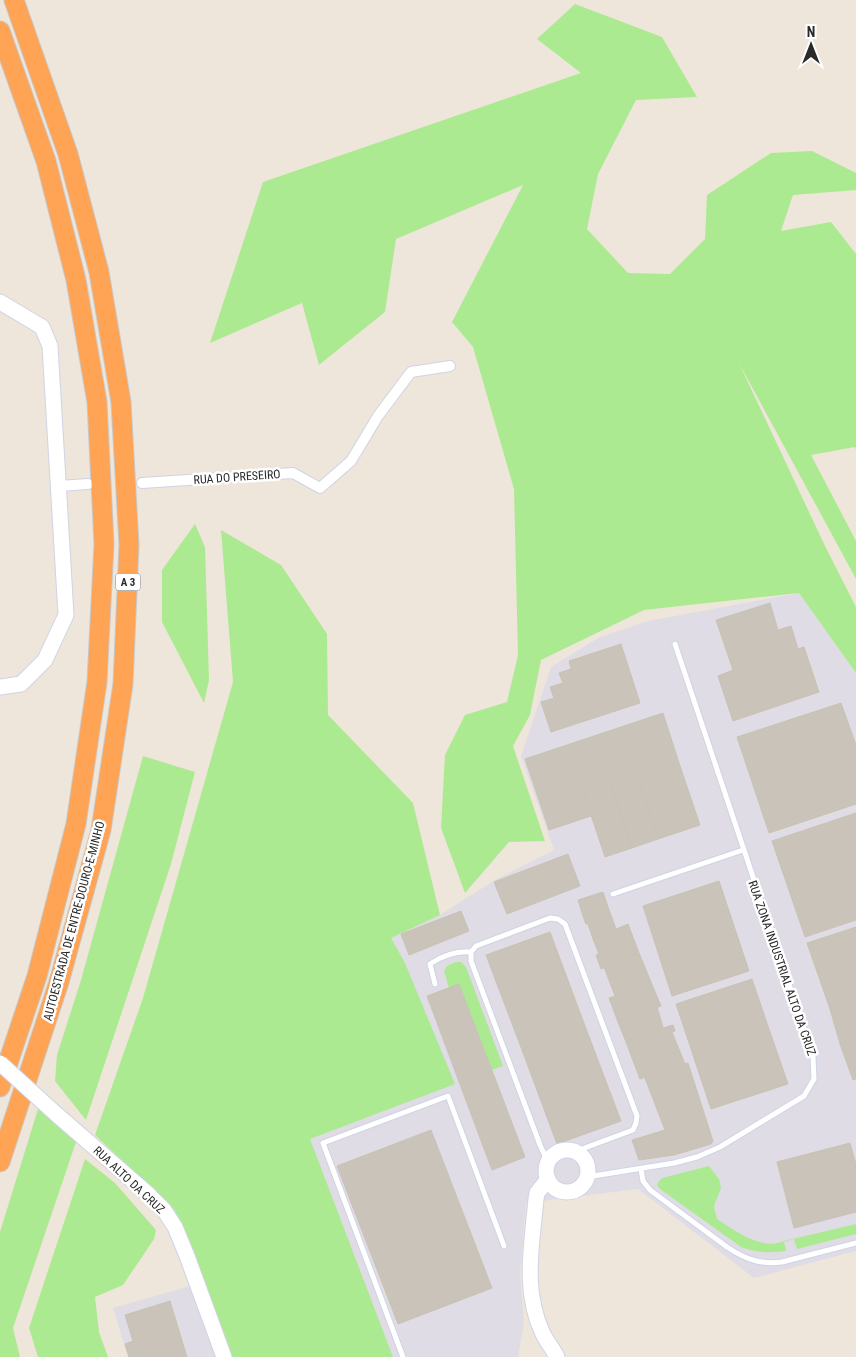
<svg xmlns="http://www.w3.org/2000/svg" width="856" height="1357" font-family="'Roboto Condensed',sans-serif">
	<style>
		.industrial { fill: #dfdce5 }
		.green { fill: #acea91 }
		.building { fill: #c9c3ba; stroke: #c9c2b4 }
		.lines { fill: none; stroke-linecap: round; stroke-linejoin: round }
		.lane-casing { stroke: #cfd3e4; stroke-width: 7 }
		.street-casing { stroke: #cfd3e4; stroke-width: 12 }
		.secondary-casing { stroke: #cfd3e4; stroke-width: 17 }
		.highway-casing { stroke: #c8c8c8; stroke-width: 21 }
		.lane { stroke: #fff; stroke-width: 5 }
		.street { stroke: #fff; stroke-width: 10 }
		.secondary { stroke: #fff; stroke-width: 15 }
		.highway { stroke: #ffa354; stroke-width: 19 }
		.secondary-bridge-casing { stroke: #cfd3e4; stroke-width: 17; stroke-linecap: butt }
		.secondary-bridge { stroke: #fff; stroke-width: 15 }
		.labels { text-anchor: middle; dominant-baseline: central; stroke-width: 5; stroke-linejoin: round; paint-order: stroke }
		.shield { fill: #fff; stroke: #6a6a6a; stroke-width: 1 }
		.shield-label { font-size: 11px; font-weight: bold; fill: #2a2a2a }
		.street-label { font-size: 12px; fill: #2a2a2a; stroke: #fff }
	</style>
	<rect width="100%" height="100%" fill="#eee6da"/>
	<polygon class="industrial" points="799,593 856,673 856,1251 754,1278 638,1189 526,1203 520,1274 524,1323 518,1357 128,1357 113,1308 204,1282 191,1244 174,1209 153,1190 159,1023 440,915 495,880 554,850 521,756 551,667 600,637 648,621"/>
	<g class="green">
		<polygon points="575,4 662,37 697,97 636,100 598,174 587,229 628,273 670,274 705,239 707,195 771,153 812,151 856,173 856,190 793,195 781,231 831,222 856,254 856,450 855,447 811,455 856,541 856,579 739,363 825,546 856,607 856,673 799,593 644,610 541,660 530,715 513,746 545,841 509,842 465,893 441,828 445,755 465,715 507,702 518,655 514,489 473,347 452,322 523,185 396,239 385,312 319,365 302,303 210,343 263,182 581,73 537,39"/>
		<polygon points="195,524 205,547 209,680 204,703 162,622 162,570"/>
		<polygon points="221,530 281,565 327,634 328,715 413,803 440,915 391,938 405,963 455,1084 310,1139 393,1357 230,1357 191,1244 174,1209 95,1135 143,998 233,682"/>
		<polygon points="143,756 195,772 171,864 86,1120 55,1081 57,1055 81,980"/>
		<polygon points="456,962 461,962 466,967 503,1066 492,1070 459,984 449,988 444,971 447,966"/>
		<polygon points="38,1109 76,1142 13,1328 20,1357 0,1357 0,1232"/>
		<polygon points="85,1159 115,1183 156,1230 154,1239 123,1285 95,1297 99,1332 108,1357 38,1357 29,1328"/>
		<path d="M709,1166L719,1179L721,1188L714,1206L717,1219C735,1231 762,1251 784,1241L856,1224V1234L797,1249L794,1239L784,1242L786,1251C770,1253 756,1253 741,1247L660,1189L657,1185L659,1181L662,1178Z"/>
	</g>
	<g class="building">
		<polygon points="770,603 778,630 791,626 798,649 804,647 819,692 733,721 718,676 733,670 716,620"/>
		<polygon points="621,644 640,703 551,732 541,702 554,698 550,687 563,683 559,673 571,669 569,661"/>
		<polygon points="841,703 856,745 856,804 769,833 737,737"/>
		<polygon points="663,713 679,763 584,794 567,745"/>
		<polygon points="567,745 591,816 549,830 525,759"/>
		<polygon points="679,763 700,825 658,839 637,776"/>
		<polygon points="637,776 658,839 632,848 611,785"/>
		<polygon points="611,785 632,848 605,857 584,794"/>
		<polygon points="856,813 856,920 805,937 772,841"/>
		<polygon points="568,854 580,886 507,914 494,882"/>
		<polygon points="719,881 749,971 672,996 643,906"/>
		<polygon points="603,892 608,907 583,916 578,900"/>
		<polygon points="608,907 616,929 593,939 588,924 586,924 583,916"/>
		<polygon points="461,911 469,931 409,955 401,934"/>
		<polygon points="628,924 639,953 601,969 596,955 599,954 593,939"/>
		<polygon points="856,927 856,1000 830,1009 807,943"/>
		<polygon points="550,932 585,1026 522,1050 486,955"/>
		<polygon points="639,953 661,1006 618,1022 609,998 615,996 604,967"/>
		<polygon points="752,979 770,1032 694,1058 676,1004"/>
		<polygon points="459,984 525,1157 492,1170 427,996"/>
		<polygon points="856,1000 856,1039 840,1044 830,1009"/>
		<polygon points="657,1007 663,1027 631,1038 632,1041 626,1042 618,1022"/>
		<polygon points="673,1025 675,1031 672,1032 685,1064 640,1079 626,1042 632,1041 631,1038"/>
		<polygon points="585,1026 621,1121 557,1144 522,1050"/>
		<polygon points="770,1032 788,1084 711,1109 694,1058"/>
		<polygon points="856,1039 856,1079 853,1080 840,1044"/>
		<polygon points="688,1063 713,1141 711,1144 674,1155 639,1160 632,1140 665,1130 645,1078"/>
		<polygon points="431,1130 492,1288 398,1324 337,1166"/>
		<polygon points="850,1143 856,1164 856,1212 794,1228 777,1162"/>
		<polygon points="170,1301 187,1357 129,1357 125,1344 133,1341 125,1315"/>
	</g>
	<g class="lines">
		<defs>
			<g id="lane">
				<polyline points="613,894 743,850"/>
				<path d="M435,984L430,964C442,956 457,951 471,952"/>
				<polyline points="549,1161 545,1156 540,1145 471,961 471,952 476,946 550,918 558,919 565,924 637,1116 636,1123 633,1130 582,1149 578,1154"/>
				<path d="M641,1169L643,1181L650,1190L727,1247C745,1259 761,1265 782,1262L856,1243"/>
				<polyline points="587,1175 593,1176 674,1163 697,1157 720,1147 804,1096 814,1079 813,1056 675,644"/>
				<polyline points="403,1357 323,1143 448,1096 504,1246"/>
			</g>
			<g id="street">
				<polyline points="142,483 293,473 320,488 351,461 378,416 411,372 450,366"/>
				<polyline points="59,486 88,484"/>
			</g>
			<g id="secondary">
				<polyline points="0,302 42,327 50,346 66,615 45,660 21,684 0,687"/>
				<polyline points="55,1113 148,1194 164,1210 175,1227 187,1256 224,1357"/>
				<circle cx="567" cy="1171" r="21"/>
				<path d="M548,1179L537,1193L536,1199C532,1245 522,1290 543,1334C547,1342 553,1349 557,1357"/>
			</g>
			<g id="highway">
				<polyline points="0,31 46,161 76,280 97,402 104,544 97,682 76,824 37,976 0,1087"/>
				<polyline points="0,1162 59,982 101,830 123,684 129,545 121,402 99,272 68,154 14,0"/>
			</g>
		</defs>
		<use href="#lane" class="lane-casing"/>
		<use href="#street" class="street-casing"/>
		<use href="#secondary" class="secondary-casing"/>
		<use href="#highway" class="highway-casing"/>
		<use href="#lane" class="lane"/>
		<use href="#street" class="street"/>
		<use href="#secondary" class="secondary"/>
		<use href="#highway" class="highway"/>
		<defs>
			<polyline id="secondary-bridge" points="0,1063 55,1113"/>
		</defs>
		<use href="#secondary-bridge" class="secondary-bridge-casing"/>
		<use href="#secondary-bridge" class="secondary-bridge"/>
	</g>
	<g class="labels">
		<rect class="shield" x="115.5" y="573.5" width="25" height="17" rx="4"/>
		<g class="shield-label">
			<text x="128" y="582">A 3</text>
		</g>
		<g class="street-label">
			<text transform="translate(237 477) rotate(-4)">RUA DO PRESEIRO</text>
			<text transform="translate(74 921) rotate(-75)">AUTOESTRADA DE ENTRE-DOURO-E-MINHO</text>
			<text transform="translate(782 968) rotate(71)">RUA ZONA INDUSTRIAL ALTO DA CRUZ</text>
			<text transform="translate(129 1180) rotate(43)">RUA ALTO DA CRUZ</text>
		</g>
	</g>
	<g transform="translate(811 45)" stroke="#ffffff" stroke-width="4" paint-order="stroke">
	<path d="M0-4L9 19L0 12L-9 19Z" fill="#2a2a2a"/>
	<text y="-8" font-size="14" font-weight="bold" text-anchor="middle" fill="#2a2a2a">N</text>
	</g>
</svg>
